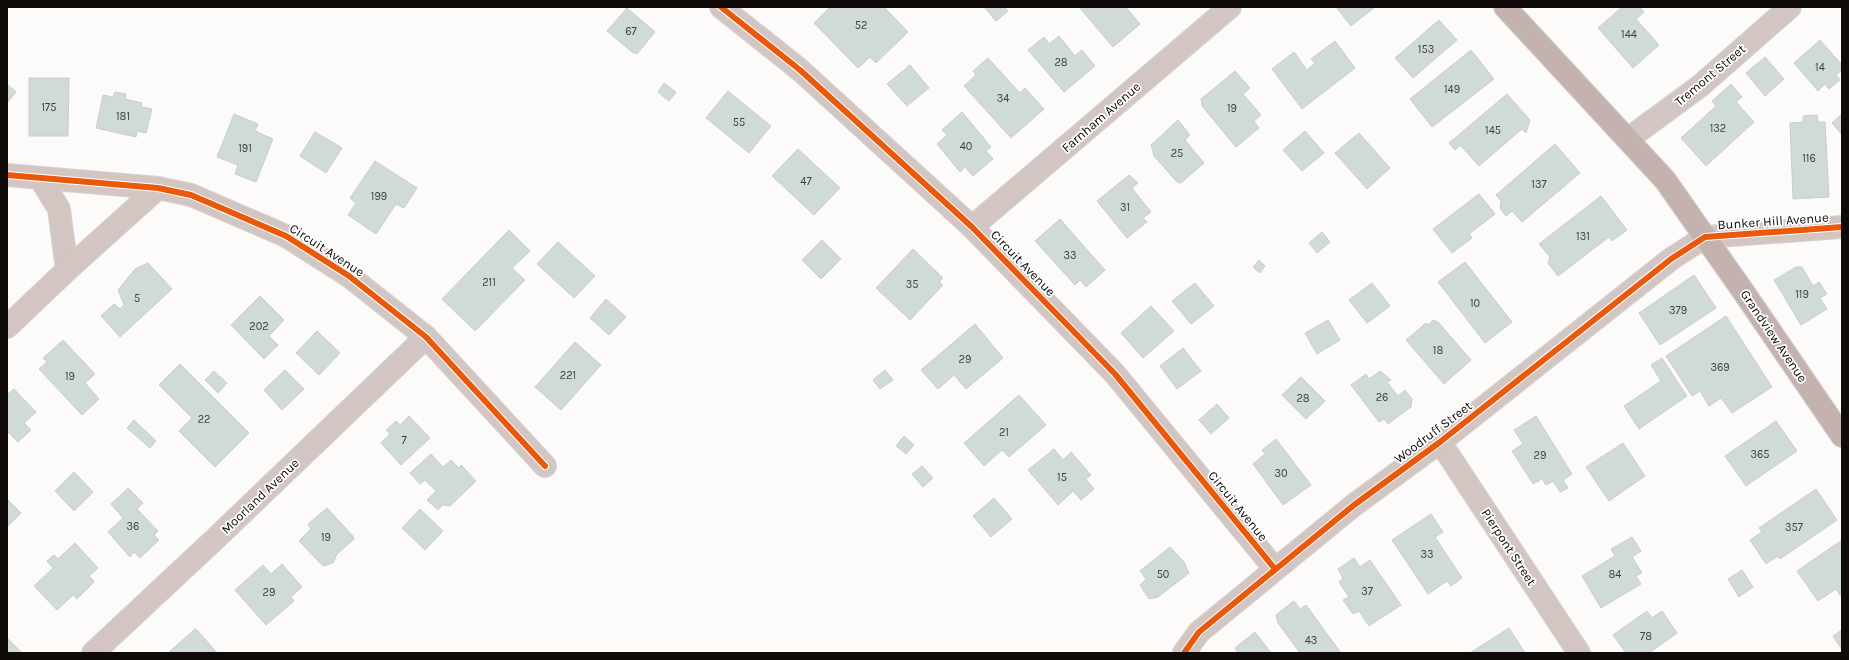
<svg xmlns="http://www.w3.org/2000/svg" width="1849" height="660" font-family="Karla,sans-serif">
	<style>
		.building { fill: #d0dad6; stroke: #cacdcc }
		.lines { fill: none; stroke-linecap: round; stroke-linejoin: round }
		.minor-casing { stroke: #d6d4d4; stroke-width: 24 }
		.major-casing { stroke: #d6d4d4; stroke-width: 24 }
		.minor { stroke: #d3c5c2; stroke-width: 22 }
		.major { stroke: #c4b2ae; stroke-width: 22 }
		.cycleway-casing { stroke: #fff; stroke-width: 8 }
		.cycleway { stroke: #e8590c; stroke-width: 6 }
		.labels { text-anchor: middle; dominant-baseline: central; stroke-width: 3.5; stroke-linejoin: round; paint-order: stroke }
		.number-label { font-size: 11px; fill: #403e3c }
		.street-label { font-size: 13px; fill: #100a09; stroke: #fff }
	</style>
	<rect width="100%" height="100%" fill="#fdfbfa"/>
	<g class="building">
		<polygon points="830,7 884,7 908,32 876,63 870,57 858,68 814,23"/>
		<polygon points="984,7 1004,7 1008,11 996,21"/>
		<polygon points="1079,7 1126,7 1140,24 1113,47"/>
		<polygon points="1336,7 1375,7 1351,26"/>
		<polygon points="1622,7 1640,7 1644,12 1636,19 1659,45 1633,68 1598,28"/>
		<polygon points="627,8 655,32 637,54 632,52 607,31"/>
		<polygon points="1439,20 1457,40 1413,78 1395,58"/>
		<polygon points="1059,36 1075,56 1082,50 1095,66 1064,92 1028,50 1044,37 1049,44"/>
		<polygon points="1820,40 1842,65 1842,70 1836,75 1840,80 1829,89 1825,84 1818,91 1794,63"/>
		<polygon points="1335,41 1355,68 1302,109 1272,69 1294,52 1307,70 1315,63 1311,59"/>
		<polygon points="1471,50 1494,79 1432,127 1410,99"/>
		<polygon points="1765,57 1784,79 1765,96 1746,73"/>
		<polygon points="988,58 1020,93 1025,88 1044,109 1011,138 964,86 976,75 973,71"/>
		<polygon points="910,65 929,88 907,106 887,84"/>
		<polygon points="1235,71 1250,88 1243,94 1261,115 1254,121 1259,128 1236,147 1202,106 1201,99"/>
		<polygon points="29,78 69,78 68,136 29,136"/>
		<polygon points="664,83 676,92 669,101 658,92"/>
		<polygon points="7,84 16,92 7,103"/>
		<polygon points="1731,84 1742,97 1736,102 1754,122 1706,166 1681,138 1716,106 1712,101"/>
		<polygon points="728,91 771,126 749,153 706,118"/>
		<polygon points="115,92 126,94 125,99 142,103 141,107 152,109 146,133 137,131 136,137 96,128 103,95 113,97"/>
		<polygon points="1507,94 1530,120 1526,133 1522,129 1479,166 1460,145 1455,150 1449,143"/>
		<polygon points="962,112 991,147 986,151 993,159 973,176 965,167 960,172 937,144 947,135 942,130"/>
		<polygon points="234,114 258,124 255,131 273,139 256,182 235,174 238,165 217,157"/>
		<polygon points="1842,114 1842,135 1832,123"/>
		<polygon points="1817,115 1818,122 1825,122 1829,197 1793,199 1790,123 1803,122 1803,116"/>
		<polygon points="1178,120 1190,135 1185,140 1204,163 1181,183 1177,182 1154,156 1151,145"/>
		<polygon points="1305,131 1324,153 1302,171 1283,150"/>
		<polygon points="315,132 342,148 326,173 300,156"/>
		<polygon points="1359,133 1390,168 1367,189 1335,153"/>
		<polygon points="1555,144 1580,173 1522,222 1512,211 1506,216 1500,208 1501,201 1496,195"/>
		<polygon points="798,149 840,188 814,215 772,176"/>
		<polygon points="375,161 417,188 404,208 396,204 376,234 348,215 356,203 350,198"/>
		<polygon points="1129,175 1138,183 1132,188 1151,212 1143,218 1147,222 1127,238 1097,201"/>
		<polygon points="1479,194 1495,214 1469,234 1472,238 1452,253 1433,229"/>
		<polygon points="1601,196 1627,230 1612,241 1609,237 1558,276 1548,263 1550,257 1539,244"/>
		<polygon points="1060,219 1105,270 1086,287 1080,280 1075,285 1035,241"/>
		<polygon points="509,230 530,251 512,268 525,280 475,331 442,299"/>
		<polygon points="1322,232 1330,242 1317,253 1309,243"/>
		<polygon points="822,240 841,259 821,279 802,260"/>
		<polygon points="558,242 595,276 574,298 537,264"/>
		<polygon points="913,249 943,278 939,282 943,285 910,320 876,288"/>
		<polygon points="1259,260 1265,266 1260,273 1253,267"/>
		<polygon points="1465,262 1512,322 1485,343 1438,282"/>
		<polygon points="148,263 172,289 120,337 101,316 114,304 120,309 124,305 118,290 135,269"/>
		<polygon points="1796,267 1802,267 1813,286 1819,282 1827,294 1820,298 1827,309 1801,325 1774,280"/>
		<polygon points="1694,275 1716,308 1660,345 1639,313"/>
		<polygon points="1195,283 1214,306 1191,324 1172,301"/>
		<polygon points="1372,283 1390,306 1367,323 1349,300"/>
		<polygon points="260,296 284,320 269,336 278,345 264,359 231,325"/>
		<polygon points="606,299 626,317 609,335 590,318"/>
		<polygon points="1151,306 1174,331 1143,358 1121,333"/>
		<polygon points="1726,316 1772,387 1732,413 1721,398 1709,406 1700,391 1692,396 1666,356"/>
		<polygon points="1328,320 1340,340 1317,354 1305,333"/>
		<polygon points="1433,320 1438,322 1471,360 1444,384 1406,340 1426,323 1428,325"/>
		<polygon points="975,324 1003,358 966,389 954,375 938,389 921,370"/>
		<polygon points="317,331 340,353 319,375 296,353"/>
		<polygon points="63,340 95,374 85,383 99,399 82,415 39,369 47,362 43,358"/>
		<polygon points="575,342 601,365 561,410 535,387"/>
		<polygon points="1183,348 1201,371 1177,389 1160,366"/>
		<polygon points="1662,358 1687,396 1639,429 1624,406 1661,381 1651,365"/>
		<polygon points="180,364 249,433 215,467 179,431 192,418 159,385"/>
		<polygon points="285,370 304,389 282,410 264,390"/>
		<polygon points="885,370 893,380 880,389 873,380"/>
		<polygon points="214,371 227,383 218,393 205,380"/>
		<polygon points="1380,371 1391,380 1387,382 1398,396 1405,390 1412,399 1411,407 1388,424 1384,419 1379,422 1351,385 1366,374 1369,379"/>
		<polygon points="1301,377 1325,401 1306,419 1282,395"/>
		<polygon points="14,389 36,412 24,423 31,430 18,442 7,431 7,395"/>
		<polygon points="1019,395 1046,425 1009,457 1002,450 984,466 964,443"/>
		<polygon points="1217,404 1229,418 1211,434 1199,420"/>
		<polygon points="409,416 430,438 401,465 381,443 390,434 386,430 396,421 400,425"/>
		<polygon points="1536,416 1572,474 1563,480 1568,488 1560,492 1553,481 1546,485 1542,479 1533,484 1512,451 1523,444 1514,430"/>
		<polygon points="134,420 156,441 150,448 127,428"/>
		<polygon points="1776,421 1797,451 1746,486 1725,456"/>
		<polygon points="904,436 914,445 906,454 896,446"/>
		<polygon points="1276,439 1311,485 1283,505 1253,464 1265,454 1262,450"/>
		<polygon points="1623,443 1645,476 1609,501 1586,467"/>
		<polygon points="1054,449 1063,460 1071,452 1091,475 1086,479 1094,489 1081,500 1073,491 1058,505 1028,470"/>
		<polygon points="431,454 443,467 451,460 459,468 461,465 476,481 450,506 443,505 438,510 427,500 436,491 425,480 420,484 410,473"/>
		<polygon points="922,466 933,478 923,487 912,474"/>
		<polygon points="74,472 93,492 74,511 55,491"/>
		<polygon points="128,488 143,503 137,509 158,531 154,535 159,540 140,558 134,552 130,557 108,532 123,518 111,504"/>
		<polygon points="1816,489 1837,520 1780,559 1778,556 1766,564 1750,540 1762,532 1759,528"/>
		<polygon points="994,498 1012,519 991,537 973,516"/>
		<polygon points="7,499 21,513 8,526 7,525"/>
		<polygon points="327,508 353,536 354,539 337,554 333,563 323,566 299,541 311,529 308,524"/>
		<polygon points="420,509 443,531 425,550 402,528"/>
		<polygon points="1431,514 1443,532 1435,537 1462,578 1451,586 1447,581 1428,594 1392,540"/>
		<polygon points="1632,537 1641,551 1632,557 1642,573 1636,576 1641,584 1601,608 1582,576 1615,556 1611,549"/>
		<polygon points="1842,540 1842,594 1840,595 1836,589 1818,601 1797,571"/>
		<polygon points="75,543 98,568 89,576 94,581 92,584 77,599 73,595 57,610 34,586 53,568 47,561 54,555 58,559"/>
		<polygon points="1170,547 1184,562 1189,573 1158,597 1149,599 1140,585 1146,579 1140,571"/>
		<polygon points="1354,558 1360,567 1370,560 1401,605 1369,626 1359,611 1353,614 1343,600 1349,597 1339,582 1343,578 1338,569"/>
		<polygon points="282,564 302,587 291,597 294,601 266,625 235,590 263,565 271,574"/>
		<polygon points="1742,570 1753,587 1739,597 1728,579"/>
		<polygon points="1294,601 1300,609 1306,605 1341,653 1300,653 1278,623 1276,615"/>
		<polygon points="1647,611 1652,618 1662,611 1677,633 1649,653 1626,653 1613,635"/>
		<polygon points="1509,628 1525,653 1470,653"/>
		<polygon points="195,629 198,631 217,653 168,653"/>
		<polygon points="1842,630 1842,650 1833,636"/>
		<polygon points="1255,632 1271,653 1238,653 1235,648"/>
		<polygon points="7,638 21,652 20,653 7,653"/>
	</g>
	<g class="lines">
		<defs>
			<g id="minor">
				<polyline points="721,7 800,70 972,227 1115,374 1275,569"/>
				<polyline points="1628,139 1700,86 1790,7"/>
				<polyline points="7,175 158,188 191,195 286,236 349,276 426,337 545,466"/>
				<polyline points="40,178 59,209 67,270"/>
				<polyline points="972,227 1230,7"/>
				<polyline points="7,327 67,270 158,188"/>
				<polyline points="1440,442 1579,653"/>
				<polyline points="93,653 214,540 426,337"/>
				<polyline points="1184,653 1199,632 1354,505 1440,442 1671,259 1705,237 1842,227"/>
			</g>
			<polyline id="major" points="1505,7 1665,180 1745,294 1842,436"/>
		</defs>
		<use href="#minor" class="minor-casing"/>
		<use href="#major" class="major-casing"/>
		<use href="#minor" class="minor"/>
		<use href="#major" class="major"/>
		<defs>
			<g id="cycleway">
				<polyline points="721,7 800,70 972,227 1115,374 1275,569"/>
				<polyline points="7,175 158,188 191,195 286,236 349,276 426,337 545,466"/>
				<polyline points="1184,653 1199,632 1354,505 1440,442 1671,259 1705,237 1842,227"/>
			</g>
		</defs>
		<use href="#cycleway" class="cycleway-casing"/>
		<use href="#cycleway" class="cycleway"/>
	</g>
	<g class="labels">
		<g class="number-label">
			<text x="861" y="25">52</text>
			<text x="631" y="31">67</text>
			<text x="1629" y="34">144</text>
			<text x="1426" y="49">153</text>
			<text x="1061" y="62">28</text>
			<text x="1820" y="67">14</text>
			<text x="1452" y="89">149</text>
			<text x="1003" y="98">34</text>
			<text x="49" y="107">175</text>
			<text x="1232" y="108">19</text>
			<text x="123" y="116">181</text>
			<text x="739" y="122">55</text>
			<text x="1718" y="128">132</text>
			<text x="1493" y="130">145</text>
			<text x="966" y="146">40</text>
			<text x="245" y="148">191</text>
			<text x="1177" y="153">25</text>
			<text x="1809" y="158">116</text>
			<text x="806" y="181">47</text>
			<text x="1539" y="184">137</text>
			<text x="379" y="196">199</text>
			<text x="1125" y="207">31</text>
			<text x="1583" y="236">131</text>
			<text x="1070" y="255">33</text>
			<text x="489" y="282">211</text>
			<text x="912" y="284">35</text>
			<text x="1802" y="294">119</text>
			<text x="137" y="298">5</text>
			<text x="1475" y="303">10</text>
			<text x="1678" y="310">379</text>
			<text x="259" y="326">202</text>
			<text x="1438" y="350">18</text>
			<text x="965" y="359">29</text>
			<text x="1720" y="367">369</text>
			<text x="568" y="375">221</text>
			<text x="70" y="376">19</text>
			<text x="1382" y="397">26</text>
			<text x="1303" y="398">28</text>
			<text x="204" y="419">22</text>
			<text x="1004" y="432">21</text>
			<text x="404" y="440">7</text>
			<text x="1760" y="454">365</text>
			<text x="1540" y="455">29</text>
			<text x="1281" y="473">30</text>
			<text x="1062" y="477">15</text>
			<text x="133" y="526">36</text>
			<text x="1794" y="527">357</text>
			<text x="326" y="537">19</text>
			<text x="1427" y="554">33</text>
			<text x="1163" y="574">50</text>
			<text x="1615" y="574">84</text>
			<text x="1367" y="591">37</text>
			<text x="269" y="592">29</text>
			<text x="1646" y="636">78</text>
			<text x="1311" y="640">43</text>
		</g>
		<g class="street-label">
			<text transform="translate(1710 75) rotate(-40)">Tremont Street</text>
			<text transform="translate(1101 117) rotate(-41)">Farnham Avenue</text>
			<text transform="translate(1773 221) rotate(-4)">Bunker Hill Avenue</text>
			<text transform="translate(327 250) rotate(33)">Circuit Avenue</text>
			<text transform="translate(1023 263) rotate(46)">Circuit Avenue</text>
			<text transform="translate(1774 336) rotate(56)">Grandview Avenue</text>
			<text transform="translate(1433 432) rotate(-37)">Woodruff Street</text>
			<text transform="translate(260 496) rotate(-44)">Moorland Avenue</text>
			<text transform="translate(1238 506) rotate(51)">Circuit Avenue</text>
			<text transform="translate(1509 547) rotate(57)">Pierpont Street</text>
		</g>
	</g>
	<rect width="1849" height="660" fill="none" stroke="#100a09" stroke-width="16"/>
</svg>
